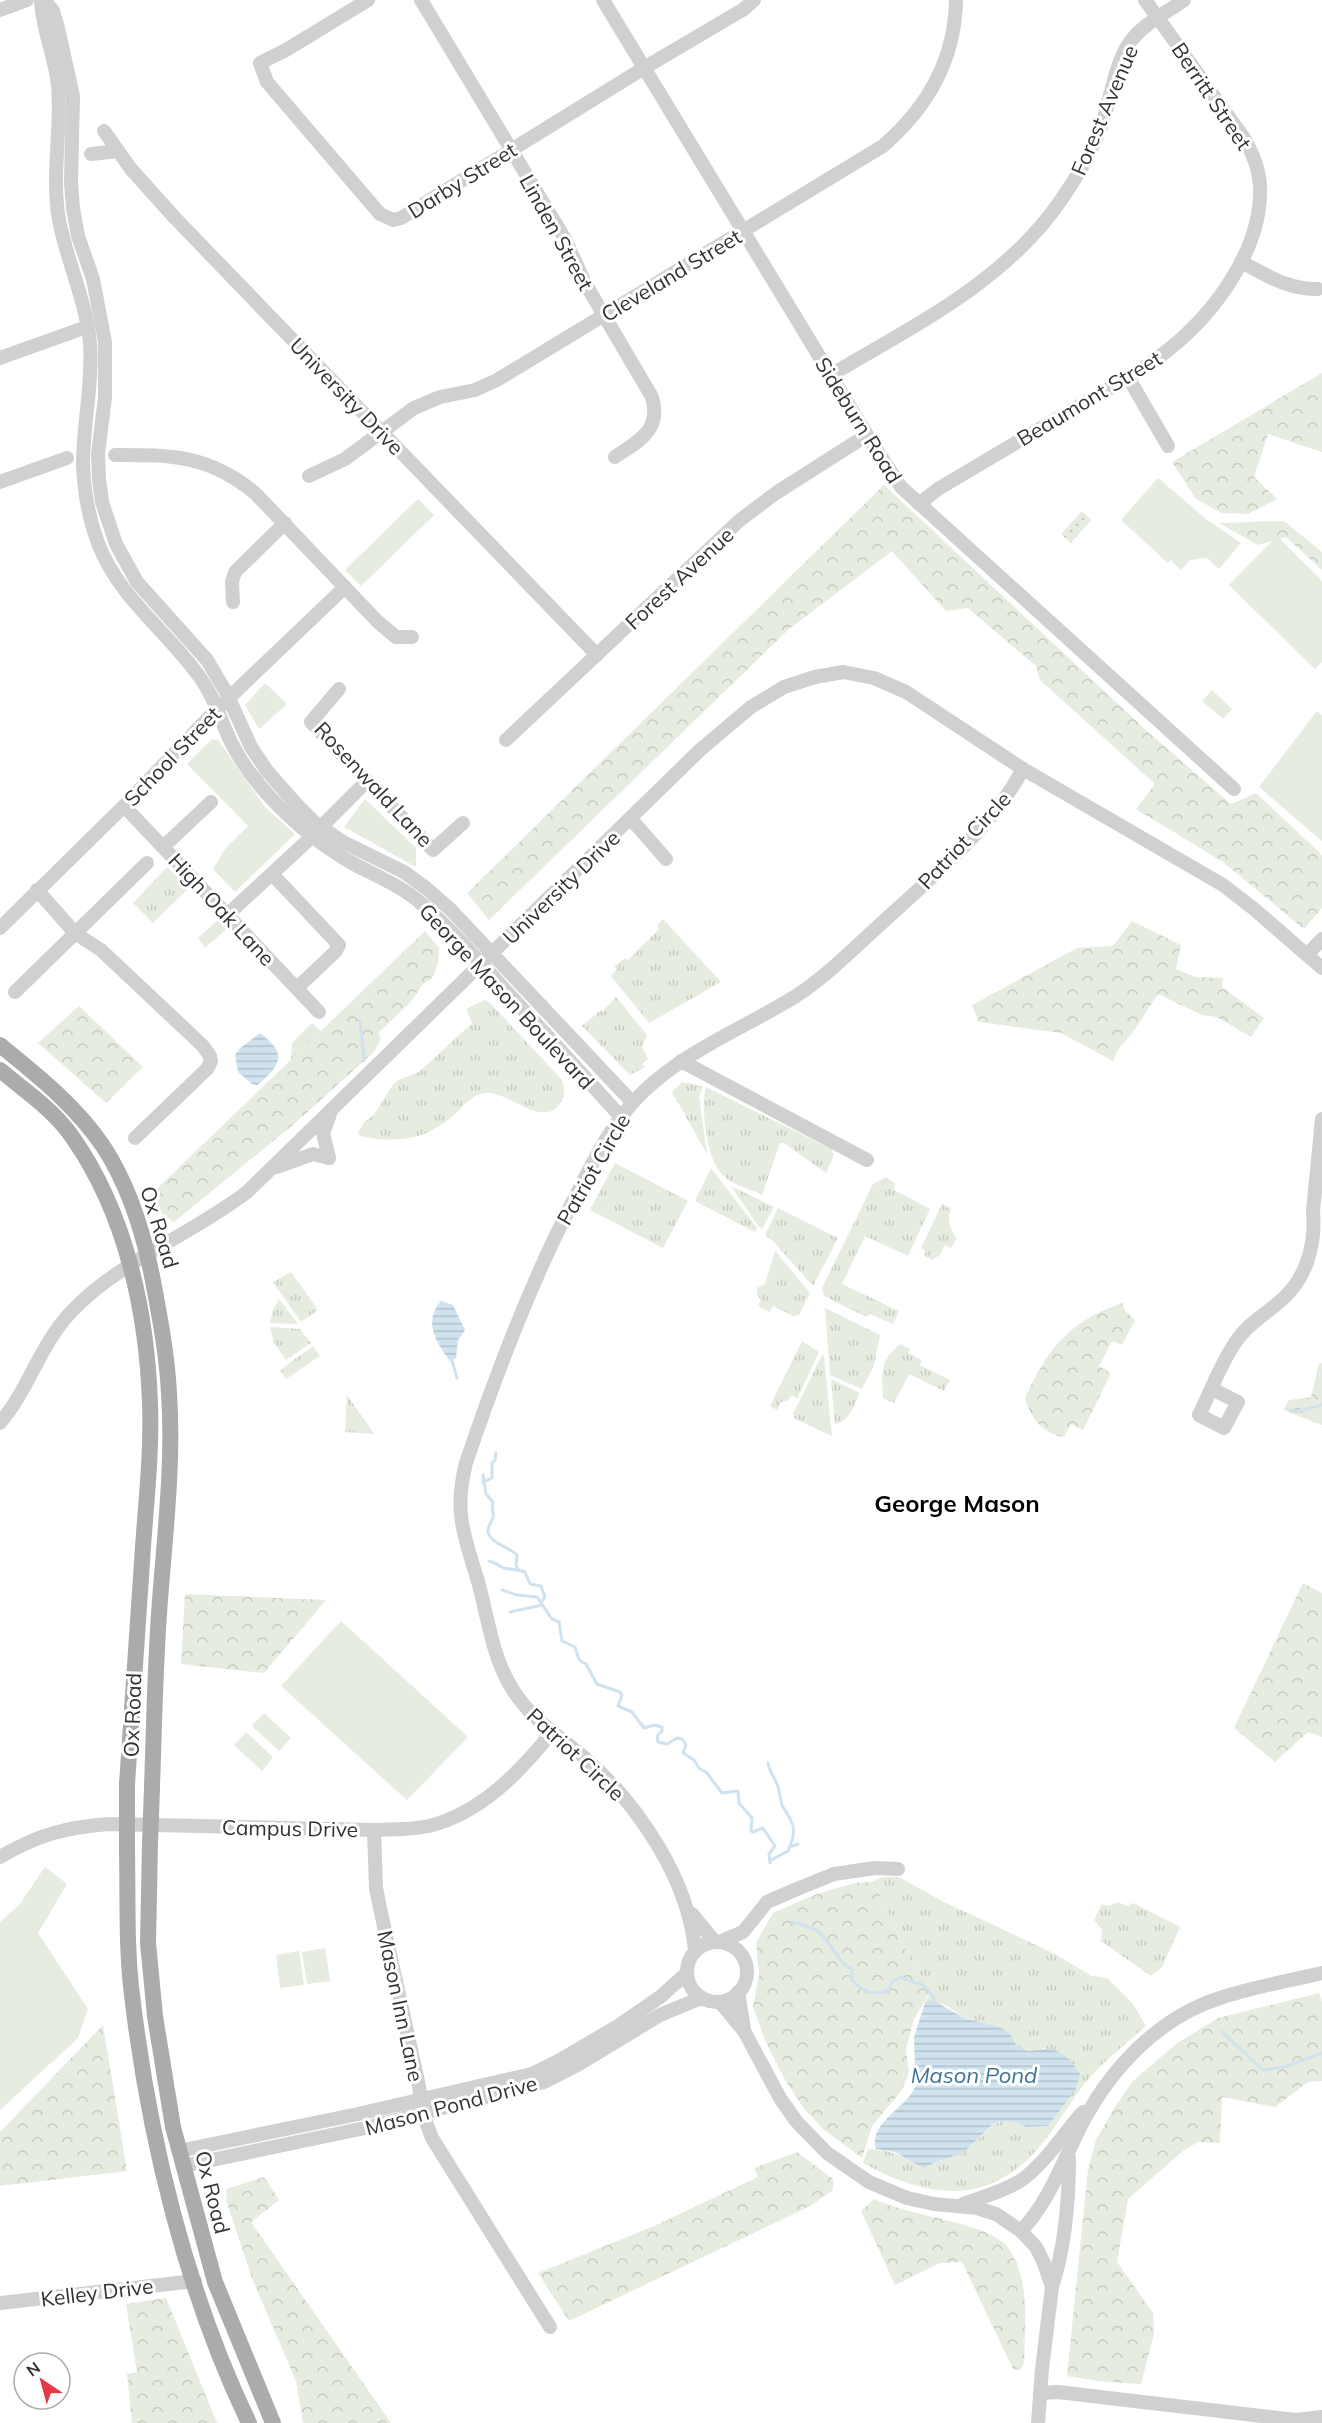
<svg xmlns="http://www.w3.org/2000/svg" width="1322" height="2423" font-family="Mulish,sans-serif">
	<style>
		.grass { fill: url(#grass-tufts) }
		.forest { fill: url(#forest-crowns) }
		.park { fill: #e6ecdf }
		.garden { fill: url(#garden-dots) }
		.water { fill: url(#water-rules) }
		.lines { fill: none; stroke-linecap: round; stroke-linejoin: round }
		.stream { stroke: #cfe2ee; stroke-width: 3 }
		.minor { stroke: #d0d0d0; stroke-width: 14 }
		.major { stroke: #ababab; stroke-width: 16 }
		.major-bridge { stroke: #ababab; stroke-width: 16 }
		.labels { text-anchor: middle; dominant-baseline: central; stroke-width: 6; stroke-linejoin: round; paint-order: stroke }
		.street-label { font-size: 21px; fill: #333; stroke: #fff }
		.water-label { font-size: 22px; font-style: italic; fill: #3f7597; stroke: #fff }
		.quarter-label { font-size: 24px; font-weight: bold; fill: #000; stroke: #fff }
	</style>
	<defs>
		<pattern id="grass-tufts" width="24" height="20" patternUnits="userSpaceOnUse" patternTransform="scale(1.5)"><rect width="24" height="20" fill="#e6ecdf"/><path d="M3 7l-1-3M5 7V3M7 7l1-3M15 17l-1-3M17 17v-4M19 17l1-3" fill="none" stroke="#c6cbc0"/></pattern>
		<pattern id="forest-crowns" width="20" height="18" patternUnits="userSpaceOnUse" patternTransform="scale(1.5)"><rect width="20" height="18" fill="#e6ecdf"/><path d="M2 6a3 3 0 1 1 6 0M12 15a3 3 0 1 1 6 0" fill="none" stroke="#c6cbc0"/></pattern>
		<pattern id="garden-dots" width="8" height="8" patternUnits="userSpaceOnUse" patternTransform="scale(1.5)"><rect width="8" height="8" fill="#e6ecdf"/><path d="M2 2h.1M6 6h.1" fill="none" stroke="#c6cbc0" stroke-width="1.8" stroke-linecap="round"/></pattern>
		<pattern id="water-rules" width="6" height="5" patternUnits="userSpaceOnUse" patternTransform="scale(1.5)"><rect width="6" height="5" fill="#cfe2ee"/><path d="M0 2.5h6" fill="none" stroke="#b2c2cd"/></pattern>
	</defs>
	<rect width="100%" height="100%" fill="#fff"/>
	<g class="grass">
		<polygon points="167,867 189,888 153,923 133,903"/>
		<polygon points="220,918 229,927 205,948 198,938"/>
		<polygon points="663,919 721,982 649,1023 611,976 617,969 615,966 625,958 628,960 659,929 657,926"/>
		<polygon points="616,997 647,1035 642,1047 648,1059 642,1064 645,1067 630,1075 582,1026 601,1010 602,1012"/>
		<path d="M485,1000L491,1004L562,1080C564,1087 566,1095 561,1102C543,1131 509,1090 484,1093C472,1095 463,1106 455,1114C428,1140 395,1144 360,1136L358,1133L364,1122L374,1115L392,1086L398,1080L419,1072L472,1023L466,1009Z"/>
		<polygon points="312,1023 321,1031 291,1060 292,1043"/>
		<polygon points="682,1082 703,1086 699,1097 707,1154 672,1092"/>
		<path d="M706,1087L831,1149L834,1155L826,1173L784,1143H780L762,1195C751,1189 733,1185 724,1176C707,1162 700,1107 706,1087Z"/>
		<polygon points="615,1163 688,1201 663,1248 590,1210"/>
		<polygon points="711,1168 757,1228 755,1232 695,1201"/>
		<polygon points="886,1177 895,1183 894,1190 930,1209 908,1256 865,1236 842,1284 899,1311 893,1324 870,1314 866,1317 824,1296 822,1288 873,1184"/>
		<polygon points="731,1186 774,1207 762,1229 759,1227"/>
		<path d="M942,1204L951,1209C947,1219 949,1230 957,1238L951,1248L945,1245L940,1255L932,1260L924,1256L926,1251L921,1248Z"/>
		<polygon points="778,1208 838,1238 813,1286 772,1240 765,1235"/>
		<polygon points="775,1251 810,1293 799,1315 793,1316 773,1306 770,1312 758,1306 761,1300 757,1294 757,1288 765,1284"/>
		<polygon points="291,1272 318,1310 301,1322 273,1282"/>
		<polygon points="279,1299 298,1324 270,1323 274,1308"/>
		<polygon points="825,1308 880,1335 874,1365 862,1389 830,1375"/>
		<polygon points="270,1327 300,1329 311,1343 286,1360 274,1343"/>
		<polygon points="802,1341 819,1352 797,1399 792,1395 787,1401 781,1402 777,1410 770,1406"/>
		<path d="M901,1344L910,1349L908,1353L922,1360L920,1365L950,1380L944,1391L909,1374L894,1403L883,1398C882,1375 879,1359 901,1344Z"/>
		<polygon points="313,1346 320,1356 286,1379 280,1370"/>
		<polygon points="822,1355 824,1356 832,1436 794,1418 793,1414"/>
		<path d="M831,1379L860,1393C854,1405 850,1421 835,1424Z"/>
		<polygon points="347,1395 374,1434 345,1432"/>
		<path d="M883,1877H899L942,1901L1053,1953L1092,1976L1107,1978L1133,2004L1146,2026C1128,2042 1108,2058 1092,2075C1070,2099 1056,2130 1034,2153C982,2208 923,2196 863,2163L868,2149C896,2151 899,2155 924,2169L933,2163L963,2153L993,2125L1002,2121L1014,2122L1026,2127L1048,2126L1045,2048L1027,2052L1016,2045L1010,2033L998,2026L966,2019L946,2005L925,2003L934,1985L916,1972L879,1893L871,1882Z"/>
		<polygon points="1118,1902 1127,1906 1133,1903 1180,1927 1162,1967 1151,1976 1101,1941 1102,1930 1094,1920 1102,1904 1109,1906"/>
	</g>
	<g class="forest">
		<polygon points="1322,373 1322,452 1268,434 1254,477 1277,499 1248,514 1222,513 1196,499 1172,462"/>
		<polygon points="884,485 1148,732 1231,804 1256,793 1322,855 1322,908 1304,929 1223,862 1136,809 1155,784 1040,680 1036,666 968,608 946,611 892,551 789,629 489,920 467,893"/>
		<polygon points="1284,521 1322,552 1322,570 1286,537 1258,545 1219,523"/>
		<polygon points="1132,921 1181,945 1176,969 1195,977 1223,978 1222,987 1264,1018 1251,1037 1217,1017 1202,1015 1158,994 1133,1032 1117,1051 1113,1061 1061,1033 979,1022 972,1005 1077,948 1113,946"/>
		<polygon points="425,931 439,948 438,963 433,977 422,985 410,1003 378,1033 381,1038 375,1051 294,1124 174,1222 144,1201"/>
		<polygon points="79,1006 143,1067 106,1103 38,1043"/>
		<path d="M1122,1303L1125,1311L1135,1320L1122,1345L1112,1341L1099,1366L1111,1373L1083,1430L1071,1424L1064,1437C1042,1434 1031,1418 1025,1398C1049,1347 1067,1323 1122,1303Z"/>
		<polygon points="1322,1363 1322,1425 1283,1410 1289,1400 1311,1397 1319,1364"/>
		<polygon points="1303,1583 1322,1593 1322,1737 1308,1732 1275,1762 1234,1728"/>
		<polygon points="185,1594 326,1600 264,1673 181,1664"/>
		<polygon points="871,1882 879,1893 916,1972 934,1985 914,2019 906,2049 909,2072 902,2090 872,2126 862,2158 823,2129 802,2106 784,2078 765,2040 753,2007 759,1974 756,1943 773,1913 814,1895 855,1883"/>
		<polygon points="1319,1993 1322,2002 1322,2081 1308,2082 1275,2107 1222,2097 1220,2143 1198,2142 1184,2150 1128,2199 1117,2262 1153,2313 1154,2334 1141,2384 1098,2381 1067,2376 1088,2170 1096,2140 1113,2110 1133,2081 1176,2044 1218,2018"/>
		<polygon points="103,2025 127,2171 0,2186 0,2132"/>
		<polygon points="797,2152 833,2179 833,2190 810,2206 569,2321 538,2273 652,2227 758,2177 754,2168"/>
		<polygon points="264,2177 279,2200 251,2222 391,2423 303,2423 296,2381 253,2281 227,2203 226,2189"/>
		<path d="M874,2199C898,2210 923,2214 949,2221C964,2224 997,2234 1007,2246C1031,2278 1025,2327 1024,2363L1020,2370L1013,2369L962,2262L940,2263L895,2285L861,2211Z"/>
		<polygon points="166,2298 217,2423 132,2423 127,2374 137,2372 126,2304"/>
	</g>
	<g class="park">
		<polygon points="1158,478 1206,519 1241,543 1219,569 1207,558 1190,560 1181,570 1171,560 1168,563 1121,520"/>
		<polygon points="418,499 434,515 361,586 345,570"/>
		<polygon points="1277,536 1322,581 1322,662 1315,669 1229,585"/>
		<polygon points="265,683 287,704 259,729 245,705"/>
		<polygon points="1212,690 1232,709 1223,719 1202,701"/>
		<polygon points="1317,711 1322,715 1322,841 1259,787"/>
		<polygon points="212,739 218,740 265,807 295,834 235,892 213,869 225,849 248,826 187,764"/>
		<polygon points="365,799 416,848 416,867 344,827"/>
		<polygon points="341,1621 468,1737 407,1800 281,1686"/>
		<polygon points="264,1713 291,1738 279,1751 252,1726"/>
		<polygon points="246,1732 273,1757 262,1771 234,1745"/>
		<polygon points="45,1867 67,1884 38,1933 88,2009 78,2038 0,2110 0,1922 19,1905"/>
		<polygon points="325,1948 330,1981 307,1984 302,1952"/>
		<polygon points="299,1951 304,1985 280,1988 276,1955"/>
	</g>
	<polygon class="garden" points="1082,511 1091,520 1071,543 1061,534"/>
	<g class="water">
		<path d="M260,1033C288,1054 281,1065 257,1085L252,1084L238,1072L235,1055L239,1049Z"/>
		<path d="M441,1301L453,1305L465,1330L458,1340L456,1358L450,1361C436,1343 423,1321 441,1301Z"/>
		<path d="M934,2001L966,2019L998,2026L1010,2033L1016,2045L1027,2051C1033,2051 1040,2049 1046,2049C1062,2049 1072,2061 1080,2074L1076,2089L1048,2126L1026,2127L1014,2122L1002,2121L993,2124L963,2153L933,2163L924,2169L895,2152L876,2149C869,2129 895,2112 907,2099C914,2092 918,2082 921,2073L915,2069L914,2037L925,2003Z"/>
	</g>
	<g class="lines">
		<g class="stream">
			<polyline points="360,1020 364,1061"/>
			<polyline points="451,1357 457,1378"/>
			<polyline points="1290,1410 1295,1412 1322,1405"/>
			<path d="M483,1475L486,1494L493,1502C491,1508 494,1511 493,1517C492,1521 488,1526 488,1531C489,1543 511,1548 517,1555L516,1565L518,1569"/>
			<polyline points="483,1482 492,1478 492,1463 495,1460 496,1453"/>
			<path d="M489,1561C495,1562 498,1566 504,1568C511,1570 517,1569 525,1572L530,1584L541,1586L545,1597L541,1602"/>
			<path d="M502,1590L517,1595L537,1597L552,1619L559,1622L562,1641L575,1647C578,1655 577,1661 586,1664L597,1684L620,1692L622,1695L618,1706L632,1712L644,1728L654,1725L662,1727V1731L657,1736L658,1742L667,1744L677,1738L682,1739L686,1745L683,1753L694,1760L699,1768L707,1773L722,1793L738,1791L739,1803L752,1818L751,1831L753,1832L763,1828L775,1846L769,1854L770,1863"/>
			<polyline points="510,1612 542,1605"/>
			<path d="M768,1763C769,1771 774,1777 777,1784C780,1791 780,1802 783,1807C795,1825 797,1831 788,1851L771,1860"/>
			<polyline points="789,1847 798,1844"/>
			<path d="M793,1922C801,1924 809,1926 816,1930C830,1939 839,1965 852,1969V1980C862,1992 875,1996 889,1990L892,1982L901,1977C922,1989 922,1976 936,2003"/>
			<polyline points="1222,2032 1263,2070 1284,2067 1322,2053"/>
		</g>
		<g class="minor">
			<path d="M41,0C42,29 55,56 58,85C62,130 51,174 59,220C67,262 86,300 90,343C93,384 83,424 83,464C84,490 89,519 98,543C119,598 166,630 199,676C215,698 220,719 231,742C241,762 255,781 270,797C294,823 323,847 354,864C378,877 402,886 423,905C453,931 480,962 507,992C545,1033 583,1075 620,1116"/>
			<polyline points="44,0 53,11 58,28 73,96 71,183 73,208 78,236 93,279 105,342 105,397 98,454 99,479 102,502 116,544 137,582 207,660 226,692 251,747 267,771 297,805 314,822 343,842 404,872 426,888 451,910 632,1102"/>
			<polyline points="368,0 286,50 260,63 267,82 380,214 393,220 401,218 644,68 744,9 754,0"/>
			<path d="M421,0L565,239L585,283L652,397C662,431 638,441 615,457"/>
			<polyline points="603,0 867,435 901,487 1234,789"/>
			<polyline points="0,10 27,0"/>
			<polyline points="104,131 131,169 175,218 597,655"/>
			<polyline points="91,154 118,151"/>
			<path d="M1241,262C1269,276 1286,289 1318,289"/>
			<polyline points="0,358 81,329"/>
			<path d="M831,375C913,326 1005,282 1061,200C1077,177 1092,151 1102,124C1110,101 1116,60 1130,42C1143,24 1166,13 1184,0"/>
			<polyline points="1128,377 1168,446"/>
			<path d="M115,455C172,455 210,455 256,494L378,622L396,637H412"/>
			<path d="M309,476L345,459L414,408L440,397L475,390L497,380L883,146C927,108 955,60 956,0"/>
			<polyline points="0,482 67,458"/>
			<path d="M919,504L938,489C985,461 1032,433 1079,406C1109,388 1141,372 1168,350C1215,313 1263,248 1260,185C1259,168 1252,152 1244,138L1145,0"/>
			<polyline points="233,602 232,582 235,572 285,523"/>
			<polyline points="339,689 311,722 433,850 463,823"/>
			<polyline points="506,740 740,520 776,493 867,435"/>
			<polyline points="124,806 319,1012"/>
			<polyline points="631,819 666,859"/>
			<polyline points="163,847 211,802"/>
			<polyline points="272,874 339,945 335,952 297,988"/>
			<polyline points="37,890 75,933 101,950 203,1046 210,1056 211,1061 207,1069 135,1138"/>
			<polyline points="227,915 304,844 367,781"/>
			<polyline points="0,928 124,806 213,713 345,587"/>
			<polyline points="1307,955 1322,939"/>
			<polyline points="15,992 147,863"/>
			<polyline points="681,1061 867,1160"/>
			<polyline points="329,1158 323,1133 330,1114"/>
			<polyline points="277,1167 313,1154 329,1158"/>
			<path d="M1212,1389L1238,1402L1224,1428L1199,1415C1211,1391 1221,1362 1237,1340C1248,1324 1264,1315 1278,1303C1306,1281 1316,1246 1313,1211L1322,1119"/>
			<path d="M0,1423C29,1389 40,1344 72,1311C121,1260 191,1235 247,1192L700,750L751,707L784,687L815,677L843,672L874,678L906,692L1023,769L1223,885L1254,909L1322,968"/>
			<polyline points="374,1830 376,1888 380,1908 419,2086 423,2114 432,2138 550,2327"/>
			<path d="M0,1857C37,1835 67,1827 109,1824L374,1830C392,1829 411,1830 429,1826C481,1813 520,1772 552,1732"/>
			<polyline points="692,1914 715,1942"/>
			<polyline points="722,1941 743,1932 767,1902 797,1889 834,1874 875,1868 898,1869"/>
			<circle cx="717" cy="1972" r="30"/>
			<path d="M695,1951C689,1880 638,1804 585,1758C559,1736 531,1719 513,1690C491,1656 488,1615 477,1578C463,1533 454,1510 466,1463C496,1374 529,1286 572,1203C592,1164 612,1121 644,1091C687,1050 746,1027 796,996C828,975 855,947 884,921C934,875 990,830 1023,769"/>
			<polyline points="738,1992 744,2029"/>
			<polyline points="720,2002 744,2031 780,2098 796,2121 827,2153 869,2182 907,2198 934,2204 977,2208 996,2214 1021,2231 1036,2247 1044,2263 1052,2287 1042,2369 1038,2423"/>
			<polyline points="179,2151 358,2114 532,2074 560,2060 618,2026 660,1997 687,1973"/>
			<polyline points="183,2166 365,2128 544,2082 579,2064 660,2015 701,1998"/>
			<path d="M963,2204C982,2197 1002,2192 1020,2181C1044,2165 1063,2134 1083,2112"/>
			<path d="M1021,2231C1052,2198 1063,2159 1084,2120C1113,2066 1160,2017 1220,1998C1253,1987 1288,1981 1322,1973"/>
			<path d="M1052,2287C1065,2247 1069,2200 1069,2158"/>
			<polyline points="0,2303 195,2281"/>
			<polyline points="1040,2393 1058,2392 1296,2420 1322,2417"/>
		</g>
		<g class="major">
			<path d="M0,1045C37,1075 76,1106 103,1146C130,1187 144,1234 153,1281C160,1318 167,1355 169,1393C174,1466 164,1541 159,1614C155,1672 154,1729 152,1787"/>
			<path d="M0,1070C25,1091 54,1110 73,1138C126,1214 147,1312 150,1404C152,1457 145,1510 142,1562C137,1636 132,1710 127,1784"/>
			<polyline points="150,1844 148,1943 155,2016 173,2127 215,2282 273,2423"/>
			<path d="M127,1850C128,1898 126,1947 132,1995C149,2139 186,2292 249,2423"/>
		</g>
		<g class="major-bridge">
			<polyline points="150,1844 152,1787"/>
			<polyline points="127,1850 127,1784"/>
		</g>
	</g>
	<g class="labels">
		<g class="street-label">
			<text transform="translate(1212 96) rotate(56)">Berritt Street</text>
			<text transform="translate(1104 110) rotate(-67)">Forest Avenue</text>
			<text transform="translate(462 180) rotate(-32)">Darby Street</text>
			<text transform="translate(557 232) rotate(61)">Linden Street</text>
			<text transform="translate(671 275) rotate(-31)">Cleveland Street</text>
			<text transform="translate(347 396) rotate(46)">University Drive</text>
			<text transform="translate(1089 398) rotate(-31)">Beaumont Street</text>
			<text transform="translate(859 420) rotate(58)">Sideburn Road</text>
			<text transform="translate(679 578) rotate(-43)">Forest Avenue</text>
			<text transform="translate(172 756) rotate(-46)">School Street</text>
			<text transform="translate(374 784) rotate(47)">Rosenwald Lane</text>
			<text transform="translate(964 840) rotate(-47)">Patriot Circle</text>
			<text transform="translate(561 887) rotate(-44)">University Drive</text>
			<text transform="translate(222 909) rotate(47)">High Oak Lane</text>
			<text transform="translate(507 996) rotate(47)">George Mason Boulevard</text>
			<text transform="translate(593 1169) rotate(-60)">Patriot Circle</text>
			<text transform="translate(160 1227) rotate(73)">Ox Road</text>
			<text transform="translate(132 1715) rotate(-88)">Ox Road</text>
			<text transform="translate(576 1754) rotate(43)">Patriot Circle</text>
			<text transform="translate(290 1828) rotate(1)">Campus Drive</text>
			<text transform="translate(401 2006) rotate(78)">Mason Inn Lane</text>
			<text transform="translate(451 2105) rotate(-15)">Mason Pond Drive</text>
			<text transform="translate(213 2192) rotate(76)">Ox Road</text>
			<text transform="translate(97 2292) rotate(-7)">Kelley Drive</text>
		</g>
		<g class="water-label">
			<text x="974" y="2075">Mason Pond</text>
		</g>
		<g class="quarter-label">
			<text x="957" y="1503">George Mason</text>
		</g>
	</g>
	<g transform="translate(42 2381) rotate(324)"><circle r="28" fill="#ffffff" stroke="#adadad" stroke-width="1.5"/>
	<path d="M0-4.5L10 22L0 15L-10 22Z" fill="#e63946"/>
	<text y="-9" font-size="16" font-weight="bold" text-anchor="middle" fill="#333333">N</text>
	</g>
</svg>
